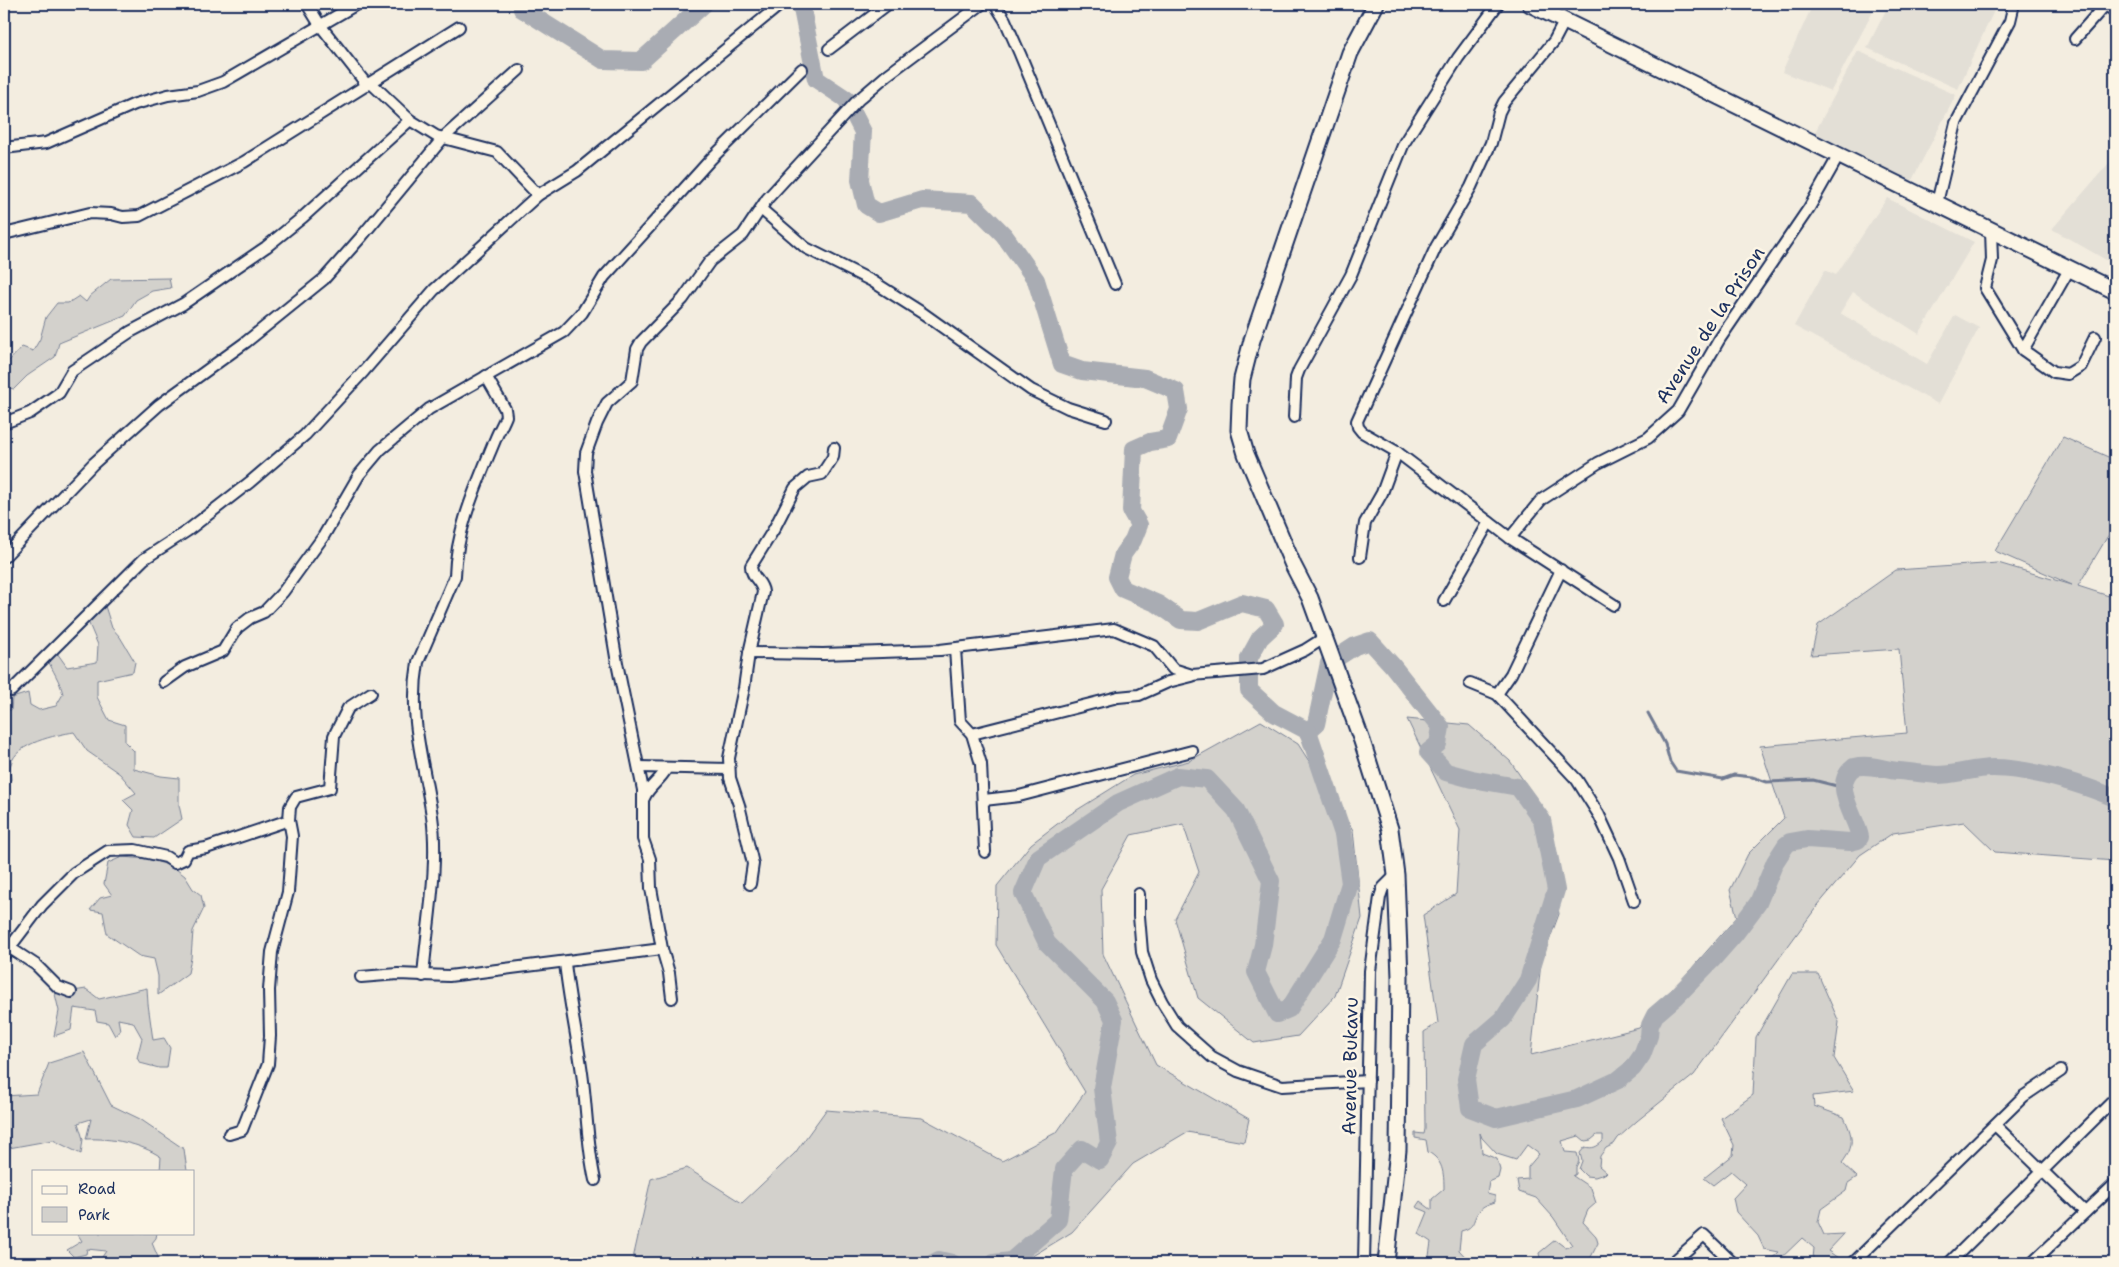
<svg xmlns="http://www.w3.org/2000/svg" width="2119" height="1267" font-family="'Shantell Sans',sans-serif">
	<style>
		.built { fill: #e3dfd6 }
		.green { fill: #d3d1cc; stroke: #778095 }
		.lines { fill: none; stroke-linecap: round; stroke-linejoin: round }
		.stream { stroke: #707a91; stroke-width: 3 }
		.river { stroke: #a9acb3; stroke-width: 18 }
		.street-casing { stroke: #1b2f5e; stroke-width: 14 }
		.secondary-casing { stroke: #1b2f5e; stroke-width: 19 }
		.street { stroke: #fcf5e5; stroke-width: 10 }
		.secondary { stroke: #fcf5e5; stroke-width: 15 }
		.labels { text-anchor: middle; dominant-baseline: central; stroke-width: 5; stroke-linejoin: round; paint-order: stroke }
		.street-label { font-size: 19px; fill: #1b2f5e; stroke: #fcf5e5 }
	</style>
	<rect width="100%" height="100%" fill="#f3ede0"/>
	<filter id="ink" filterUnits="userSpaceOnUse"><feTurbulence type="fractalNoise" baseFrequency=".02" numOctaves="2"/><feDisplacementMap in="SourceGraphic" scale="10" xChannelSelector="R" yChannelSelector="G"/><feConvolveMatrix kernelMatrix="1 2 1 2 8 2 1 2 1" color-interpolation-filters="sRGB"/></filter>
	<g filter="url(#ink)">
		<g class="built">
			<polygon points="1813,4 1877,4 1831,91 1782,72"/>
			<polygon points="1889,4 1997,4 1958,89 1867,48"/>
			<polygon points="1858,51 1956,95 1910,184 1814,134"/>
			<polygon points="2115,156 2115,265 2052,229"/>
			<polygon points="1887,198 1974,242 1919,334 1853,292 1840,313 1927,364 1955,315 1979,328 1938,404 1794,326 1825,270 1836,275"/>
		</g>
		<g class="green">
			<polygon points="169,278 171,288 152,291 136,300 125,316 59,343 55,357 27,376 14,389 4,387 4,363 8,362 22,347 33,351 40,339 46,317 57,303 68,303 79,296 86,302 90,296 111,279"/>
			<path d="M2063,437L2115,460V524L2078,586L2115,598V861L1995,852L1964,822L1893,833L1860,855L1818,905L1694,1075L1637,1121L1618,1138L1614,1144L1606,1148L1600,1156L1599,1166L1607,1173L1595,1177L1586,1176L1579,1169L1582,1161L1580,1153L1585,1147C1593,1149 1597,1147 1603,1141V1135H1597L1591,1140L1585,1141L1579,1136L1562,1141L1565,1152L1577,1153L1579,1161L1576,1167V1174L1573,1176L1591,1188L1596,1203L1588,1210L1583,1222L1596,1236L1598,1243L1588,1263H1541L1539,1253L1555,1240L1566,1248L1572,1245L1553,1217L1536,1198L1519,1192L1517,1180L1528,1179V1167L1539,1154L1527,1145L1516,1160L1497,1154L1482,1138L1480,1133L1482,1153L1497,1159L1500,1170L1498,1178L1489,1182L1487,1194L1495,1196V1202C1490,1204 1483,1205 1480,1210C1471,1220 1477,1227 1461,1231L1459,1250L1471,1263L1450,1262L1447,1263H1418H1428L1431,1242L1419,1234L1428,1212L1416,1207L1420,1201L1432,1210V1199L1444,1189C1444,1173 1443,1160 1428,1152L1426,1140L1415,1138V1133L1424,1134L1425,1129L1424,1032L1438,1023L1423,915L1456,894L1460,830L1407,719L1469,725L1510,761L1543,809L1559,914L1541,963L1531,1055L1639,1028L1737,917L1730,890L1748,854L1784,818L1760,746L1907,733L1899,649L1811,655L1818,625L1896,570L1998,563L2072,585L1995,551Z"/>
			<path d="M105,606L112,628L120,637L135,662L133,672L97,680V697L109,720L125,725V742L134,751V769L161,776L179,778V805L182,819L154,838L136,837L129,825L133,810L123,800L136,793L120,774L87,751L74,732C56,735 16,743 11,764C9,769 11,775 11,780L4,785V711L11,710L12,698L28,693L30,705L39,710L56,706L63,694C60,681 52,670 47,658L55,650L67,667L97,662L98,645L87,619Z"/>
			<polygon points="1261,721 1298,744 1353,830 1362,918 1335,996 1298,1036 1254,1043 1198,998 1175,919 1199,872 1183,824 1131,835 1101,889 1103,954 1156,1065 1249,1119 1244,1142 1187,1132 1133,1164 1072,1232 1021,1263 632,1263 651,1179 687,1168 742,1203 795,1153 826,1110 922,1118 1002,1161 1057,1132 1085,1092 996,945 997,886 1031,844 1069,815 1133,775 1189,761"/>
			<polygon points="122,857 147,859 172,866 185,876 193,889 201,895 204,908 193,931 191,958 188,973 158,995 158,976 154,959 139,956 107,934 103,912 90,910 100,898 112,895 104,884 108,863"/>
			<path d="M1792,974H1818L1839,1022L1834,1058L1854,1091L1813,1096L1814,1106L1844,1117C1853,1136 1855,1146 1842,1163L1857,1177L1848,1183L1846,1191L1821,1209L1818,1222L1824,1235L1844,1234L1828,1251L1841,1260L1852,1258L1847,1263H1829L1813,1259L1814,1248L1802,1238L1776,1263H1767L1779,1252L1764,1249L1758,1236L1736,1212L1733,1198L1746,1184L1731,1171L1713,1185L1704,1178L1733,1155L1734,1145L1721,1118L1753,1095L1756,1037Z"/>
			<polygon points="147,988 148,1004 153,1040 164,1038 170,1048 167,1068 159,1068 140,1063 137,1058 142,1038 133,1022 118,1019 120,1030 115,1036 108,1023 97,1021 95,1011 74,1008 71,1030 54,1036 59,1011 55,994 86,989 99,999"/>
			<path d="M84,1052L111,1105L140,1119L184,1149L187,1171H160L161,1157C140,1143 112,1138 86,1139L91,1119L78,1123L83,1139L81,1154L53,1140L9,1148L4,1136V1096L37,1094L49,1063Z"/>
			<polygon points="77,1233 157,1233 156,1238 152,1243 160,1262 154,1263 98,1263 106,1251 87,1249 86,1254 74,1257 67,1250 82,1241"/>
		</g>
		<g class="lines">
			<polyline class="stream" points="1648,713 1665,744 1670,762 1676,771 1723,779 1734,775 1752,777 1767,782 1813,780 1845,788"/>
			<g class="river">
				<polyline points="522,4 522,9 603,60 641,61 704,4"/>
				<path d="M801,4L816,79L846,99L863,132L860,180L866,205L879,213L922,200L972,203L1004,235L1036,280L1062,364L1082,371L1145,378L1176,391L1179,409L1168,439L1150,442L1134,449L1131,511L1139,525L1133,540L1123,554L1117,577L1123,589L1158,604L1181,620L1198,621L1242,603L1266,609L1275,624L1260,638L1249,658V690L1274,713L1308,731L1316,724L1329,663L1355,646L1370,641L1392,665L1441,727L1438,744L1428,752L1446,772L1472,779L1518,787L1542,820L1556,890L1528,980L1503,1019L1474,1044L1466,1079L1470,1108L1496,1118L1577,1099L1618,1080L1633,1068L1642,1055L1649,1036L1650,1025L1655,1015L1676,997L1712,960L1734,935L1758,903L1775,862L1786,845L1790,842L1807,839L1850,842L1858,840L1860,837C1856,816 1830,785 1854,767C1870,763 1883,770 1899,771C1911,772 1924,774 1937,775C1955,775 1974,768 1993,768C2029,768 2082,784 2115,798"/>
				<polyline points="933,1263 939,1260 952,1263"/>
				<polyline points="994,1263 1011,1261 1058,1220 1064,1169 1082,1149 1100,1160 1109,1143 1102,1088 1114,1020 1105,1001 1047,943 1023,893 1038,858 1118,803 1178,776 1207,779 1236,810 1271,881 1263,945 1256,972 1277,1014 1289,1009 1333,939 1350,883 1343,834 1308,731"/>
			</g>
			<defs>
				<g id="street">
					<polyline points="307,4 320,25 367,85"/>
					<polyline points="995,4 1005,20 1020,54 1115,284"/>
					<polyline points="2105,5 2115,11"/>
					<polyline points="1565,20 1554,41 1504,102 1499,112 1491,143 1471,187 1436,247 1357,421 1358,427 1362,432 1397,452 1510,538 1614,605"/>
					<polyline points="2075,39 2106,4"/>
					<polyline points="829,49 888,4"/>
					<polyline points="371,83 410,120 436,136 497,152 538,195"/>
					<polyline points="4,148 46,143 135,104 168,95 198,91 223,82 357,4"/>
					<polyline points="1937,203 1956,123 2010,21 2014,4"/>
					<polyline points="761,209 806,248 872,281 924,314 1031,390 1068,408 1106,420"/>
					<polyline points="1991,230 1992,260 1985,288 2023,350 2054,372 2068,374 2081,366 2095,337"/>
					<polyline points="4,234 90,213 111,214 123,217 139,216 244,162 459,27"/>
					<polyline points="2023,350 2070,268"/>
					<polyline points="1294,417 1296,378 1299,370 1351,275 1404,143 1458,58 1498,4"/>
					<polyline points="4,423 30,413 59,393 72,371 130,332 183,304 266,247 303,217 410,120"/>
					<polyline points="1510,538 1541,500 1598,463 1648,438 1678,411 1719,340 1809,208 1839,155"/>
					<polyline points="4,557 93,464 159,405 246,342 324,279 362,236 443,138 519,70"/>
					<polyline points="1360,557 1365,523 1382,493 1397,452"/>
					<polyline points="1444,601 1489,522"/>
					<polyline points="955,649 960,721 972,734 981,764 985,852"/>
					<polyline points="749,653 823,654 940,650 1114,629 1154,646 1173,669 1192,675 1263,669 1305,650 1324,638"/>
					<polyline points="164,682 185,667 223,651 237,628 250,618 264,612 283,592 323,537 359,475 380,450 429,409 564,332 582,313 604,277 683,190 711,159 802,69"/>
					<polyline points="1470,683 1497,694 1577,780 1599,815 1619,858 1634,901"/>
					<polyline points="11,691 144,559 187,531 250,482 305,435 364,371 434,290 538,195 577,171 781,4"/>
					<polyline points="1497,694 1511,674 1561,570"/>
					<polyline points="972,734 1118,697 1139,695 1168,682 1192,676"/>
					<polyline points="639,767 729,769"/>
					<path d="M644,798C649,786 660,781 667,768"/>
					<polyline points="984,800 1019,796 1192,751"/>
					<path d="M750,884L753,864L739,805L730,778L729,758L744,688L749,653L763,592C762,581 751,578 751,566L774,529L795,488L808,477L822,474L833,457L834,448"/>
					<polyline points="1139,894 1139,916 1142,952 1151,980 1162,1002 1177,1026 1212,1057 1238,1071 1282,1086 1368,1081"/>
					<polyline points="4,944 36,965 58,987 71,992"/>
					<polyline points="4,955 42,905 74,873 108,851 135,850 166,857 175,863 184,859 188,851 206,848 289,820"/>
					<path d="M565,963C569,1000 577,1036 582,1073C587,1109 587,1145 595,1180"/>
					<path d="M423,976C427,925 439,867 432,816C424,761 408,720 418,662L455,576C456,529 477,484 495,440C498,432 503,424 506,416L505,409L486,376"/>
					<polyline points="361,977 398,974 449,976 662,949"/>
					<polyline points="672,998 669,973 662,949 651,888 650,859 643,839 643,790 617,663 585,471 586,453 597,423 607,403 632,381 637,349 641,342 683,299 710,261 743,235 767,199 858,100 887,75 982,4"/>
					<polyline points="1995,1125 2085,1212"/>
					<polyline points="229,1134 242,1130 268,1064 270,1036 269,990 272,952 288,892 292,836 289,820 290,807 296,797 330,788 334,736 348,708 371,693"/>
					<polyline points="1364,1263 1370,971 1380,897 1383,888 1396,875"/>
					<polyline points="1672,1263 1704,1235 1733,1263"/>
					<polyline points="1853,1263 2024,1096 2061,1071"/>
					<polyline points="1949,1263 2115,1099"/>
					<polyline points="2032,1263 2115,1184"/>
				</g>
				<g id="secondary">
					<polyline points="1376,4 1350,53 1252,340 1242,379 1240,404 1239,430 1246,454 1293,565 1310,598 1362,741 1390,829 1396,875 1400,977 1398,1150 1386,1263"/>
					<polyline points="1530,4 2115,291"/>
				</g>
			</defs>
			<use href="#street" class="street-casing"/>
			<use href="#secondary" class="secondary-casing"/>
			<use href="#street" class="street"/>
			<use href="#secondary" class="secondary"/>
		</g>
	</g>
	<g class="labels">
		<g class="street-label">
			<text transform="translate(1710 325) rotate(-57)">Avenue de la Prison</text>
			<text transform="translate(1350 1066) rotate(-89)">Avenue Bukavu</text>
		</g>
	</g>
	<rect width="2119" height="1267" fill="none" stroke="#fcf5e5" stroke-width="20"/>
	<rect x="10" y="10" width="2099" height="1247" fill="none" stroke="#1b2f5e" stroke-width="2" filter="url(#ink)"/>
	<rect x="32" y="1170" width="162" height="65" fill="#fcf5e5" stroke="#a2a6af"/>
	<rect x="42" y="1186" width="25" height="8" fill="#fcf5e5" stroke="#a2a6af"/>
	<text x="78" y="1194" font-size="15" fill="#1b2f5e">Road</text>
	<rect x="42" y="1207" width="25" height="15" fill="#d3d1cc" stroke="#a2a6af"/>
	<text x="78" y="1220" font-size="15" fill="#1b2f5e">Park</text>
</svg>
